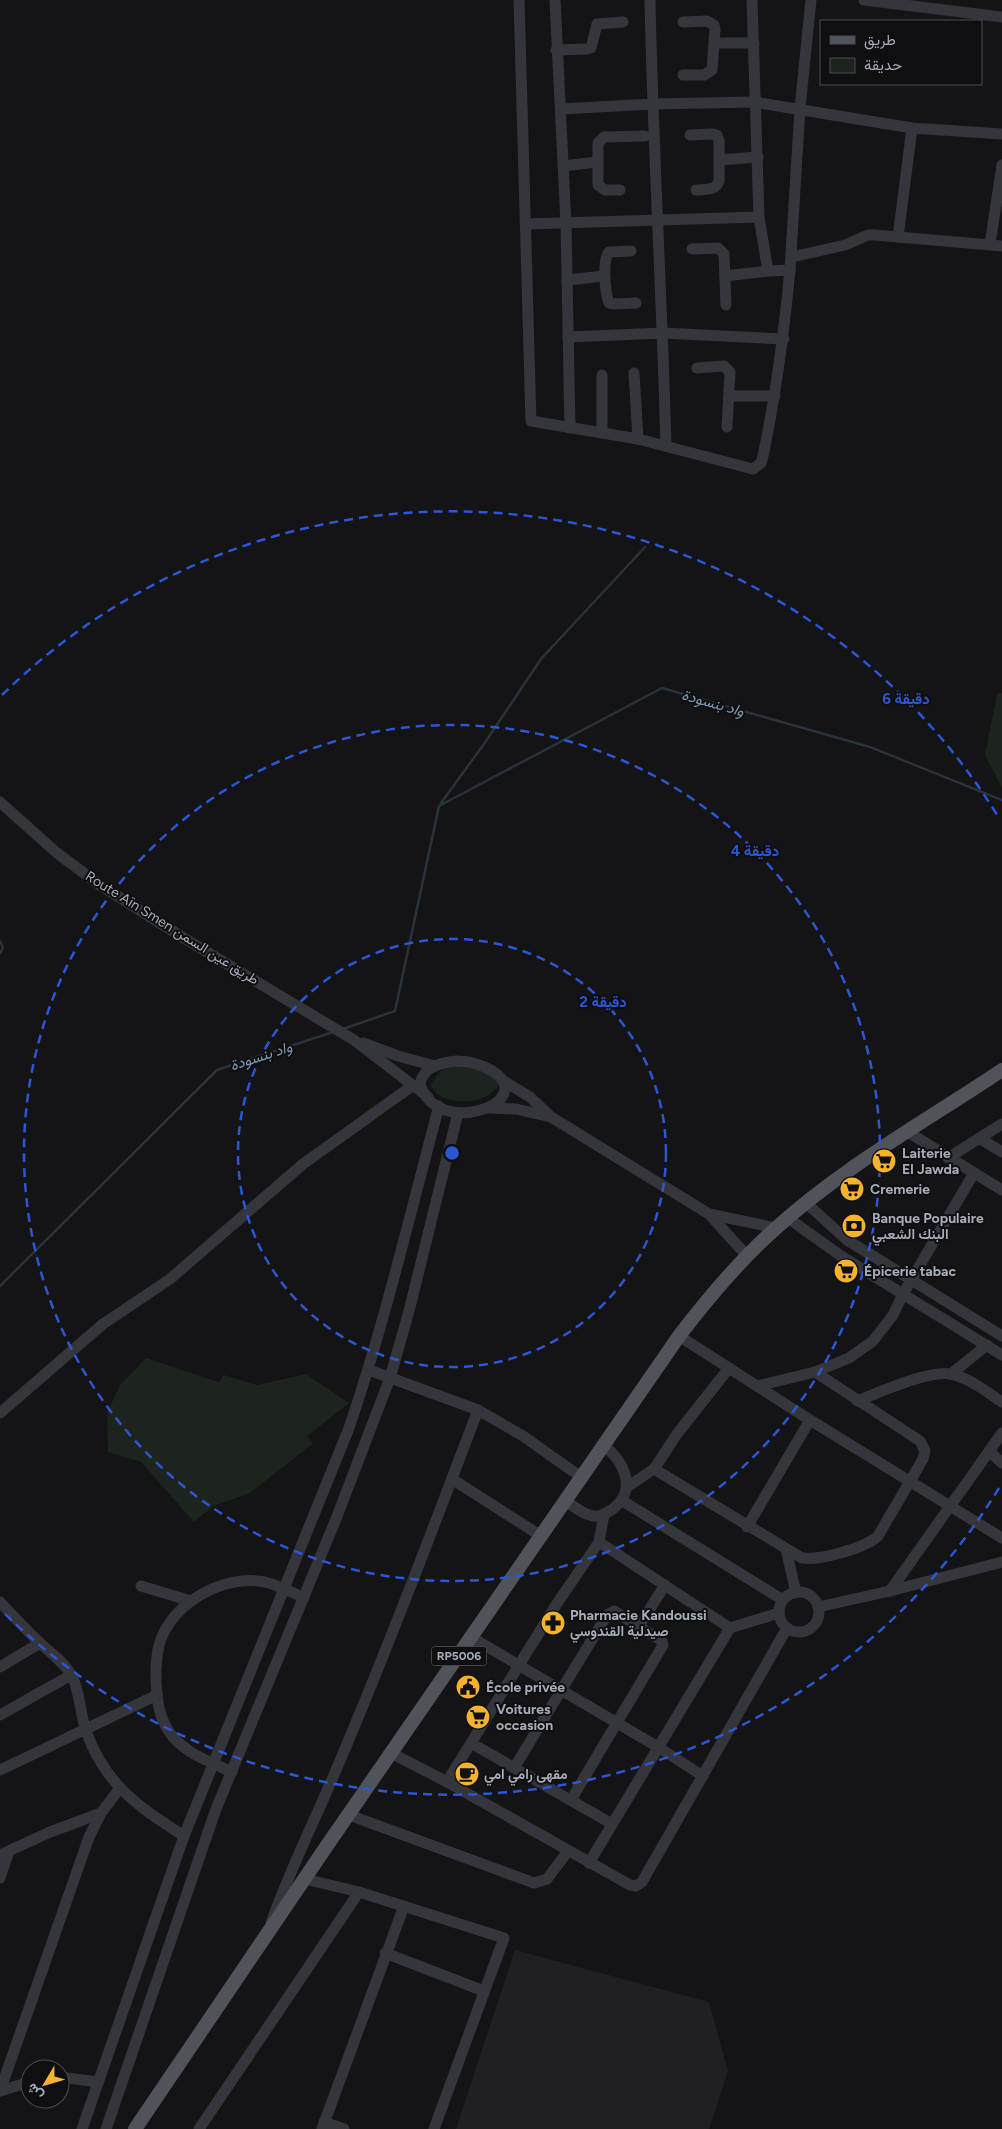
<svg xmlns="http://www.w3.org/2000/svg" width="1002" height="2129" font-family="Figtree,Vazirmatn,sans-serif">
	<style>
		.built { fill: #202023 }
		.green { fill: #1c241d }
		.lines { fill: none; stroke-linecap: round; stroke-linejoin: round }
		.stream { stroke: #2a333a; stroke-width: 2.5 }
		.minor { stroke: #35363b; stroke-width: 11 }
		.major { stroke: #51535a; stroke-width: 14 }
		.ring { fill: none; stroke: #2b57d5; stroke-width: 2.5; stroke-dasharray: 9 6 }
		.labels { text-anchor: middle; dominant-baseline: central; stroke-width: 4; stroke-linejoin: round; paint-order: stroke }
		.shield { fill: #0f0f11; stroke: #797c85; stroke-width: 1 }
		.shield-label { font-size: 12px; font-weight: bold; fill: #a6abb7 }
		.street-label { font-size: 14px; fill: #a6abb7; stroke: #0f0f11 }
		.poi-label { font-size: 14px; font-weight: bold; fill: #a6abb7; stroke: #0f0f11; text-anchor: start }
		.water-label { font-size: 15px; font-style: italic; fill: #7c99b3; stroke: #0f0f11 }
		.centre { fill: #2b57d5; stroke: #0f0f11; stroke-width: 2.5 }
		.ring-label { font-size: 15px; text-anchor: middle; font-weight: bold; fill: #2b57d5; stroke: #0f0f11; stroke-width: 4; stroke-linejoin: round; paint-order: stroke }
	</style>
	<rect width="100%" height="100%" fill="#141416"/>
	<polygon class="built" points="515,1950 709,2002 728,2071 709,2129 456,2129"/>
	<g class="green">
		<polygon points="1002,693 1002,788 985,755 997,694"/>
		<path d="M453,1064L489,1070L498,1084C492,1104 449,1107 435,1092C433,1090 432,1087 431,1085C437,1074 442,1067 453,1064Z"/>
		<polygon points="146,1358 219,1382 224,1375 257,1385 306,1374 349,1403 307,1436 313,1444 306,1449 250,1493 213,1506 194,1522 141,1462 108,1452 107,1413 120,1385"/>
	</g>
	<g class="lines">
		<g class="stream">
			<polyline points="441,803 484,744 541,659 645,547"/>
			<polyline points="0,941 3,948 0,953"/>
			<polyline points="343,1029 395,1011 439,806 662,688 870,747 1002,800"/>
			<polyline points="0,1286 217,1070 333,1032"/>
		</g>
		<g class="minor">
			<path d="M519,0L531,421L638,439L753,469L761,463L763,456C776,394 784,333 790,270L768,271L759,217L752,0"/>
			<polyline points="555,0 566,224 570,428"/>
			<path d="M650,0C653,149 662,297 666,446"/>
			<polyline points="864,0 1002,17"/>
			<polyline points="683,22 707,21 714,25 715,29 712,70 704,75 683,75"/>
			<polyline points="715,43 754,43"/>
			<polyline points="556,50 587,49 591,48 597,24 623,22"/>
			<polyline points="561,109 652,104 754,102 912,128 1002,134"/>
			<path d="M690,135L713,134L717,135L719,141V181C716,191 706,189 696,190"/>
			<polyline points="719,160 758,157"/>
			<polyline points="563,166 597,162"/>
			<polyline points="620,190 605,190 598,185 598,143 604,137 645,136"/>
			<polyline points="527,224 759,217"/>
			<polyline points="898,237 912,128"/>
			<polyline points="990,244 1002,165"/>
			<polyline points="692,249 718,248 724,254 726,305"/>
			<path d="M631,251L609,252C602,259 605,293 609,303L614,304L636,303"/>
			<polyline points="792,257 845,245 868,235 875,235 1002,246"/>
			<polyline points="790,270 800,108 811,0"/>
			<polyline points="725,276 768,271"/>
			<polyline points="567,280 605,276"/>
			<polyline points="568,337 663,333 784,339"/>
			<polyline points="697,368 724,366 730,372 727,427"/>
			<polyline points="634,373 638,439"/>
			<polyline points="602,375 602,433"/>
			<polyline points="729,396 775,396"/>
			<polyline points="0,802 57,853 100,885 182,937 354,1040 428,1097"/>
			<polyline points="363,1043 398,1056 435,1066"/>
			<path d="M457,1061C470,1061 483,1065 494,1072C538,1102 437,1140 420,1084C423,1067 442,1062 457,1061Z"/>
			<polyline points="502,1080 530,1097 550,1116"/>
			<polyline points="489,1108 516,1109 551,1117 709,1214 747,1256"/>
			<polyline points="908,1132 1002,1190"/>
			<polyline points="979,1138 1002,1152"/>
			<polyline points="948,1158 1002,1124"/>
			<polyline points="806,1203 847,1240 1002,1336"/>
			<polyline points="709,1214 776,1228"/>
			<polyline points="788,1218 841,1256 1002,1355"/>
			<polyline points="679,1336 810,1420 1002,1538"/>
			<polyline points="369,1370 478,1410 523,1436 581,1477"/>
			<polyline points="951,1374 987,1345"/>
			<polyline points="757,1386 815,1372 849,1358 873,1341 893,1315 903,1294 974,1173"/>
			<path d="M857,1401C878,1393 929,1370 950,1374C968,1377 987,1392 1002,1402"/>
			<polyline points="0,1413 103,1324 170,1279 303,1164 412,1086"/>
			<polyline points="989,1451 1002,1463"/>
			<path d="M654,1469L802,1558C818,1561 866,1548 878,1536L923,1459L925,1451L920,1441L815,1372"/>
			<polyline points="452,1479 541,1536"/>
			<polyline points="627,1487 654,1469 677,1434 729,1368"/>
			<path d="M565,1500C573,1506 582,1514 593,1516C601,1517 607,1513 614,1508C638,1488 623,1460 603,1445"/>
			<polyline points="621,1500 783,1600"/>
			<polyline points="747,1527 810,1420"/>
			<polyline points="599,1542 730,1628"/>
			<polyline points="786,1549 796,1593"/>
			<polyline points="141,1586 191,1601"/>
			<polyline points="890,1591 1002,1433"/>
			<circle cx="799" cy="1612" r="20"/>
			<path d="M0,1602C13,1616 26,1630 40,1643C51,1653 64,1662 72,1676C80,1692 80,1713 86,1731C105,1785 139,1807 184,1836"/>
			<polyline points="818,1607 890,1591 1002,1562"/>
			<polyline points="639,1626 665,1585"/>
			<polyline points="471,1637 658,1747 703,1776"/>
			<polyline points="0,1667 40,1643"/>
			<polyline points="0,1715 71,1675"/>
			<polyline points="471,1743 612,1824"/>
			<polyline points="391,1753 447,1782 630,1885 636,1886 642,1882 787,1628"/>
			<polyline points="514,1768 607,1615 614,1611 662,1641 663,1645 571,1800"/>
			<polyline points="0,1770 157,1695"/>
			<path d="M232,1772C211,1762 189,1755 173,1737C159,1720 157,1702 156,1680C156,1667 156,1654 160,1642C173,1602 224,1574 265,1582C278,1585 291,1592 304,1598"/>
			<polyline points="447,1782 556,1605 599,1542 604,1514"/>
			<polyline points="349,1815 534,1883 547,1879 568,1851"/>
			<polyline points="0,1855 50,1832 101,1813"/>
			<polyline points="589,1863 730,1628 779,1613"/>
			<polyline points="0,1878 9,1851"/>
			<polyline points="305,1879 359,1892 504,1938 434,2129"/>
			<path d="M271,1923C291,1866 319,1812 342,1756C390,1642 434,1526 478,1410"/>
			<polyline points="385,1953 484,1991"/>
			<polyline points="60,2077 98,2082"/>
			<polyline points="0,2091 89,1837 101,1813 120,1788"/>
			<polyline points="0,2091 30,2082"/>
			<polyline points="324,2122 344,2129"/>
			<path d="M82,2129L184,1836L349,1428C385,1322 410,1214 439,1106"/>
			<polyline points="106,2129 216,1809 336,1519 390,1378 409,1311 458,1113"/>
			<polyline points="199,2129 359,1892"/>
			<polyline points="322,2129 404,1906"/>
		</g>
		<path class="major" d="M135,2129L326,1847L679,1336C708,1298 739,1261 775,1229C843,1167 926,1121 1002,1070"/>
	</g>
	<g class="ring">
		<circle cx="452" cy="1153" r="214"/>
		<circle cx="452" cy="1153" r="428"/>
		<path d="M999 1488A642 642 0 0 1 2 1611M2 695A642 642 0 0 1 999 818"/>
	</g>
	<defs>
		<symbol id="supermarket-disc" viewBox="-11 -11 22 22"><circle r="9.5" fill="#f5b22d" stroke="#0f0f11"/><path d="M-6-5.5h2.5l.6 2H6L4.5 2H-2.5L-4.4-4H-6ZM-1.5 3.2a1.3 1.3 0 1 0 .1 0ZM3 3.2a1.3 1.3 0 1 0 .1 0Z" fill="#111"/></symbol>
		<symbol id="bank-disc" viewBox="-11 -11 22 22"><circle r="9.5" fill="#f5b22d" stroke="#0f0f11"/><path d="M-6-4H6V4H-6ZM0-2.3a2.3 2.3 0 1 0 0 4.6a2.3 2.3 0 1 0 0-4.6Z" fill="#111"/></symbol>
		<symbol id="pharmacy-disc" viewBox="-11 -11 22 22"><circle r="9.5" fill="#f5b22d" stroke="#0f0f11"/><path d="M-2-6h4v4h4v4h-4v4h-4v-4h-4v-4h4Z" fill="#111"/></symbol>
		<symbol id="civic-disc" viewBox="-11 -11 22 22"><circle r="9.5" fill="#f5b22d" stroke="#0f0f11"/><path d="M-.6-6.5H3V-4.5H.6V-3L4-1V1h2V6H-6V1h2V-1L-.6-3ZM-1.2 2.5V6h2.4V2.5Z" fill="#111"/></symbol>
		<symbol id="cafe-disc" viewBox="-11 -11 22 22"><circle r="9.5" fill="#f5b22d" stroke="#0f0f11"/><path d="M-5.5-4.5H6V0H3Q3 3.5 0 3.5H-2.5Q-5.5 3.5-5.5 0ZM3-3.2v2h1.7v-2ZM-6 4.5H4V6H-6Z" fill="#111"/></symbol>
	</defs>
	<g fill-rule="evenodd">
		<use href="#supermarket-disc" x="870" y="1147" width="28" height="28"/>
		<use href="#supermarket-disc" x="838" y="1175" width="28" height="28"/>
		<use href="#bank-disc" x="840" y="1212" width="28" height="28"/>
		<use href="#supermarket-disc" x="832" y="1257" width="28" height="28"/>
		<use href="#pharmacy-disc" x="539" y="1609" width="28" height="28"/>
		<use href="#civic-disc" x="454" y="1673" width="28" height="28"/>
		<use href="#supermarket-disc" x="464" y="1703" width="28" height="28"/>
		<use href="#cafe-disc" x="453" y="1760" width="28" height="28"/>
	</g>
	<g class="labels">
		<rect class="shield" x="431.5" y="1646.5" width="55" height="19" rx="4"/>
		<g class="shield-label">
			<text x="459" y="1656">RP5006</text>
		</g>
		<g class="street-label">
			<text transform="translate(172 928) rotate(32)">Route Aïn Smen طريق عين السمن</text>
		</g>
		<g class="poi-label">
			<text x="902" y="1153">Laiterie<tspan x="902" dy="16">El Jawda</tspan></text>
			<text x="870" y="1189">Cremerie</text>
			<text x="872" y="1218">Banque Populaire<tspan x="872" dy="16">البنك الشعبي</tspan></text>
			<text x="864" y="1271">Épicerie tabac</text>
			<text x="570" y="1615">Pharmacie Kandoussi<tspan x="570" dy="16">صيدلية القندوسي</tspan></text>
			<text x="486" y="1687">École privée</text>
			<text x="496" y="1709">Voitures<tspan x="496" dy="16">occasion</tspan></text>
			<text x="484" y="1774">مقهى رامي امي</text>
		</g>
		<g class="water-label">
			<text transform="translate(713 703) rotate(16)">واد بنسودة</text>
			<text transform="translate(261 1056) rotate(-18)">واد بنسودة</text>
		</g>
	</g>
	<circle cx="452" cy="1153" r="8" class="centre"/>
	<g class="ring-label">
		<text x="906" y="704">6 دقيقة</text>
		<text x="755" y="856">4 دقيقة</text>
		<text x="603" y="1007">2 دقيقة</text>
	</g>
	<rect x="820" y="20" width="162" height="65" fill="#0f0f11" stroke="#4b4d53"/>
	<rect x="830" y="36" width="25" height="8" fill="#51535a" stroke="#4b4d53"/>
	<text x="864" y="45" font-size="15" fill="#a6abb7">طريق</text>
	<rect x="830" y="58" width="25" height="15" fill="#1c241d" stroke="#4b4d53"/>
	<text x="864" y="70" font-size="15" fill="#a6abb7">حديقة</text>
	<g transform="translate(45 2084) rotate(232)"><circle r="24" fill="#0f0f11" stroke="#4b4d53"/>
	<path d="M0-4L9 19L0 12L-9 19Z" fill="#f5b22d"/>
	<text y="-8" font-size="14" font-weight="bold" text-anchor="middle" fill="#a6abb7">ش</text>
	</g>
</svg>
